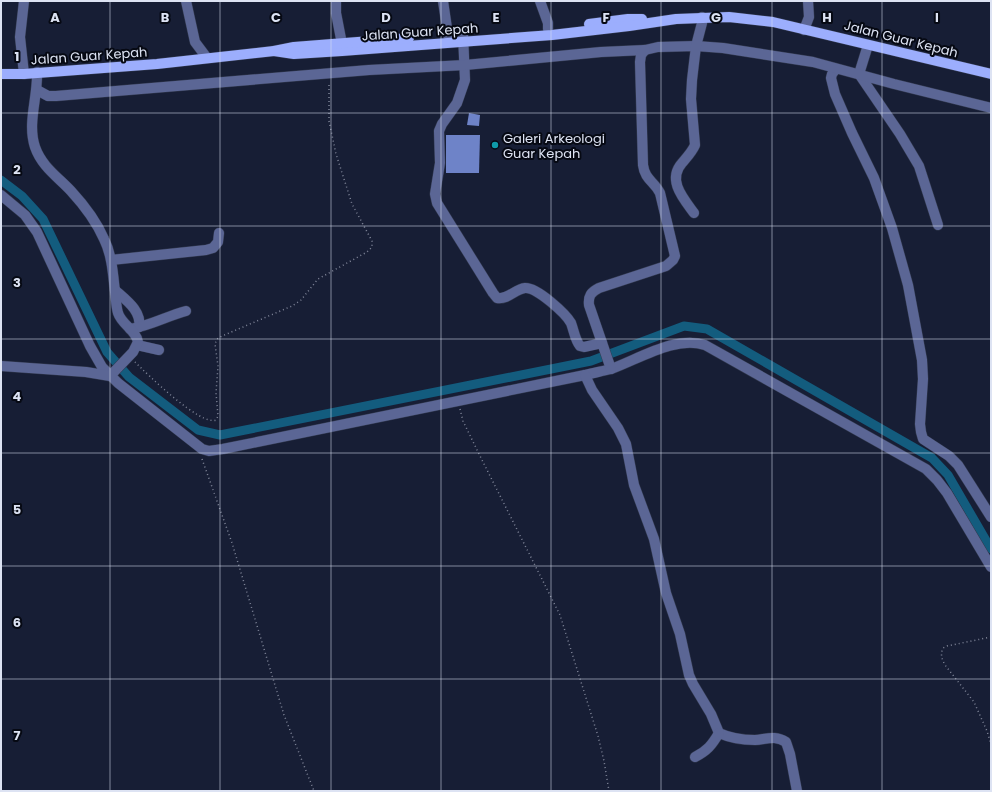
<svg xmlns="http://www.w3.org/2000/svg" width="992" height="792" font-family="Poppins,sans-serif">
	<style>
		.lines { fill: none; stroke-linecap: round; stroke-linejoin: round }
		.canal { stroke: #135c7e; stroke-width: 9 }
		.building { fill: #6e83c8 }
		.minor-casing { stroke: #333a50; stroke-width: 11 }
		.major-casing { stroke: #333a50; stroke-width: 11 }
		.path { stroke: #808699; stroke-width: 1.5; stroke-dasharray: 1 3; stroke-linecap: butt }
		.minor { stroke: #5b6695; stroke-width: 10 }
		.major { stroke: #9caefd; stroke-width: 10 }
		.grid { fill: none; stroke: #dde3f3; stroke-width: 1; stroke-opacity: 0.55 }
		.culture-dot { fill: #0f9aa8; stroke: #060913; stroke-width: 1.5 }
		.labels { text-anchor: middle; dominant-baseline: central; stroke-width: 4; stroke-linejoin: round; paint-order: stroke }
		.street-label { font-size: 13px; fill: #dde3f3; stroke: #060913 }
		.poi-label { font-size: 13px; fill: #dde3f3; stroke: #060913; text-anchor: start }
		.grid-label { font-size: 13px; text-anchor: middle; font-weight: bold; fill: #dde3f3; stroke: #060913; stroke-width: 4; stroke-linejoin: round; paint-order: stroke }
	</style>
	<rect width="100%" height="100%" fill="#171e35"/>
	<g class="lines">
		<polyline class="canal" points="1,180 22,196 43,219 107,352 129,377 198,430 220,435 591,361 684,326 707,329 932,458 948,475 991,549"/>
	</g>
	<g class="building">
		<polygon points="469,113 480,115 479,126 467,125"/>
		<polygon points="446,135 480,135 479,173 446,173"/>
	</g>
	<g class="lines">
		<defs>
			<g id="minor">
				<polyline points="24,1 20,37 24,74"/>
				<polyline points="186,1 195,42 207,58"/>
				<polyline points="336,1 336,13 342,44"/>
				<polyline points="443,1 448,35"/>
				<polyline points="540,1 548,23 548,29"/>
				<polyline points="804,30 809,17 808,1"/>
				<path d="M463,34L465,80L457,103L442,124L439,131L440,163L435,194L437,203L493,293L497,298C508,300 515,289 525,288C537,287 566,314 571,323C574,331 575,340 580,346L584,347L602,343"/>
				<polyline points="868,45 859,74 900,134 919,166 938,225"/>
				<polyline points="836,69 832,74 831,78 835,94 852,133 874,178 892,228 908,285 922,360 923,379 920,424 921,432 923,439 949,456 958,465 991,517"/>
				<polyline points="37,90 48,96 56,96 369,70 465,65 601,52 645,50 658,47 696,46 723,48 813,62 894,84 991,108"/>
				<path d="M1,195L25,215L37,232L90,346L102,367L118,383L202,449L209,451L223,449L585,375C593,373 603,371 611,369C639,359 676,335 705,345L926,469L937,480L947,493L991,567"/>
				<path d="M694,213C683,198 667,180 682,163C687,157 692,152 695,145L691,99L692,80L696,46L702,23V17"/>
				<polyline points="111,260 206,250 213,248 218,242 219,233"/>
				<path d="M115,290C126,300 142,311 139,327"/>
				<path d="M130,329C150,326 167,316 186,311"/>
				<polyline points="137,345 159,350"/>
				<path d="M1,366L86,372L110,376L133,352L138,342C136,330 122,325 118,313C116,306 116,299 115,292C113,274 112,255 104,239C97,223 83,204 71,191C58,177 42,167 35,147C27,123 38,97 37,72"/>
				<path d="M611,369L589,305C588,296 591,292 599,288L666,266L673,260L675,256L660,193C654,181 645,180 643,165L640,62L641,55L645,50"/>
				<path d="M585,375L592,390L618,428L626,444L634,485L654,539L666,593L680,634L689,675L693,684L711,714L719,733C730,738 743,740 755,740C767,739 775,735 786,742L790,754L797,791"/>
				<path d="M695,757C707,751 712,745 719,733"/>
			</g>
			<g id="major">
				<polyline points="589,24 628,19 642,19"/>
				<polyline points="274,51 294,54 342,51 552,35 629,26 676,19 729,17 773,22 991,74"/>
				<polyline points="1,74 24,74 157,64 274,51 294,47 409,38"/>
			</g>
		</defs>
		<use href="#minor" class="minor-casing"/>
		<use href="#major" class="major-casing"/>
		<g class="path">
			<path d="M135,362C147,374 200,426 216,420L218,416L216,393L218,366L215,344L217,339L222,336L292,306L301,300L318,279L367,252L372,247V241L352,204L336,154L329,121V83"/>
			<polyline points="460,409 463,421 479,454 560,615 598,736 604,761 609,791"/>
			<polyline points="202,459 232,543 284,715 314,791"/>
			<path d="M991,637L947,646L943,648C940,655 942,659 945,665L974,702L987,731L991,744"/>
		</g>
		<use href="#minor" class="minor"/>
		<use href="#major" class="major"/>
	</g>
	<path class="grid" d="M110,1V791M220,1V791M331,1V791M441,1V791M551,1V791M661,1V791M772,1V791M882,1V791M1,113H991M1,226H991M1,339H991M1,453H991M1,566H991M1,679H991"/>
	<circle class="culture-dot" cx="495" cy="145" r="4"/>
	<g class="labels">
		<g class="street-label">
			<text transform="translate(420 32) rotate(-4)">Jalan Guar Kepah</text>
			<text transform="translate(901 39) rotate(14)">Jalan Guar Kepah</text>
			<text transform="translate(89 56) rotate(-4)">Jalan Guar Kepah</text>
		</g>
		<g class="poi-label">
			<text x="503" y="138">Galeri Arkeologi<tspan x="503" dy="15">Guar Kepah</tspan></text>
		</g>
	</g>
	<g class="grid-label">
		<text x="55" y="22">A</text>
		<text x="165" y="22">B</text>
		<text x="276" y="22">C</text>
		<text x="386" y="22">D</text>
		<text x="496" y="22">E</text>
		<text x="606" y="22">F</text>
		<text x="716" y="22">G</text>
		<text x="827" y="22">H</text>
		<text x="937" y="22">I</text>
		<text x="17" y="61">1</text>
		<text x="17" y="174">2</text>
		<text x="17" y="287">3</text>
		<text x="17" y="401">4</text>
		<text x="17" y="514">5</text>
		<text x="17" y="627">6</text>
		<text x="17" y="740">7</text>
	</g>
	<rect width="992" height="792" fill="none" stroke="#dde3f3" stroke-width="4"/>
</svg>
